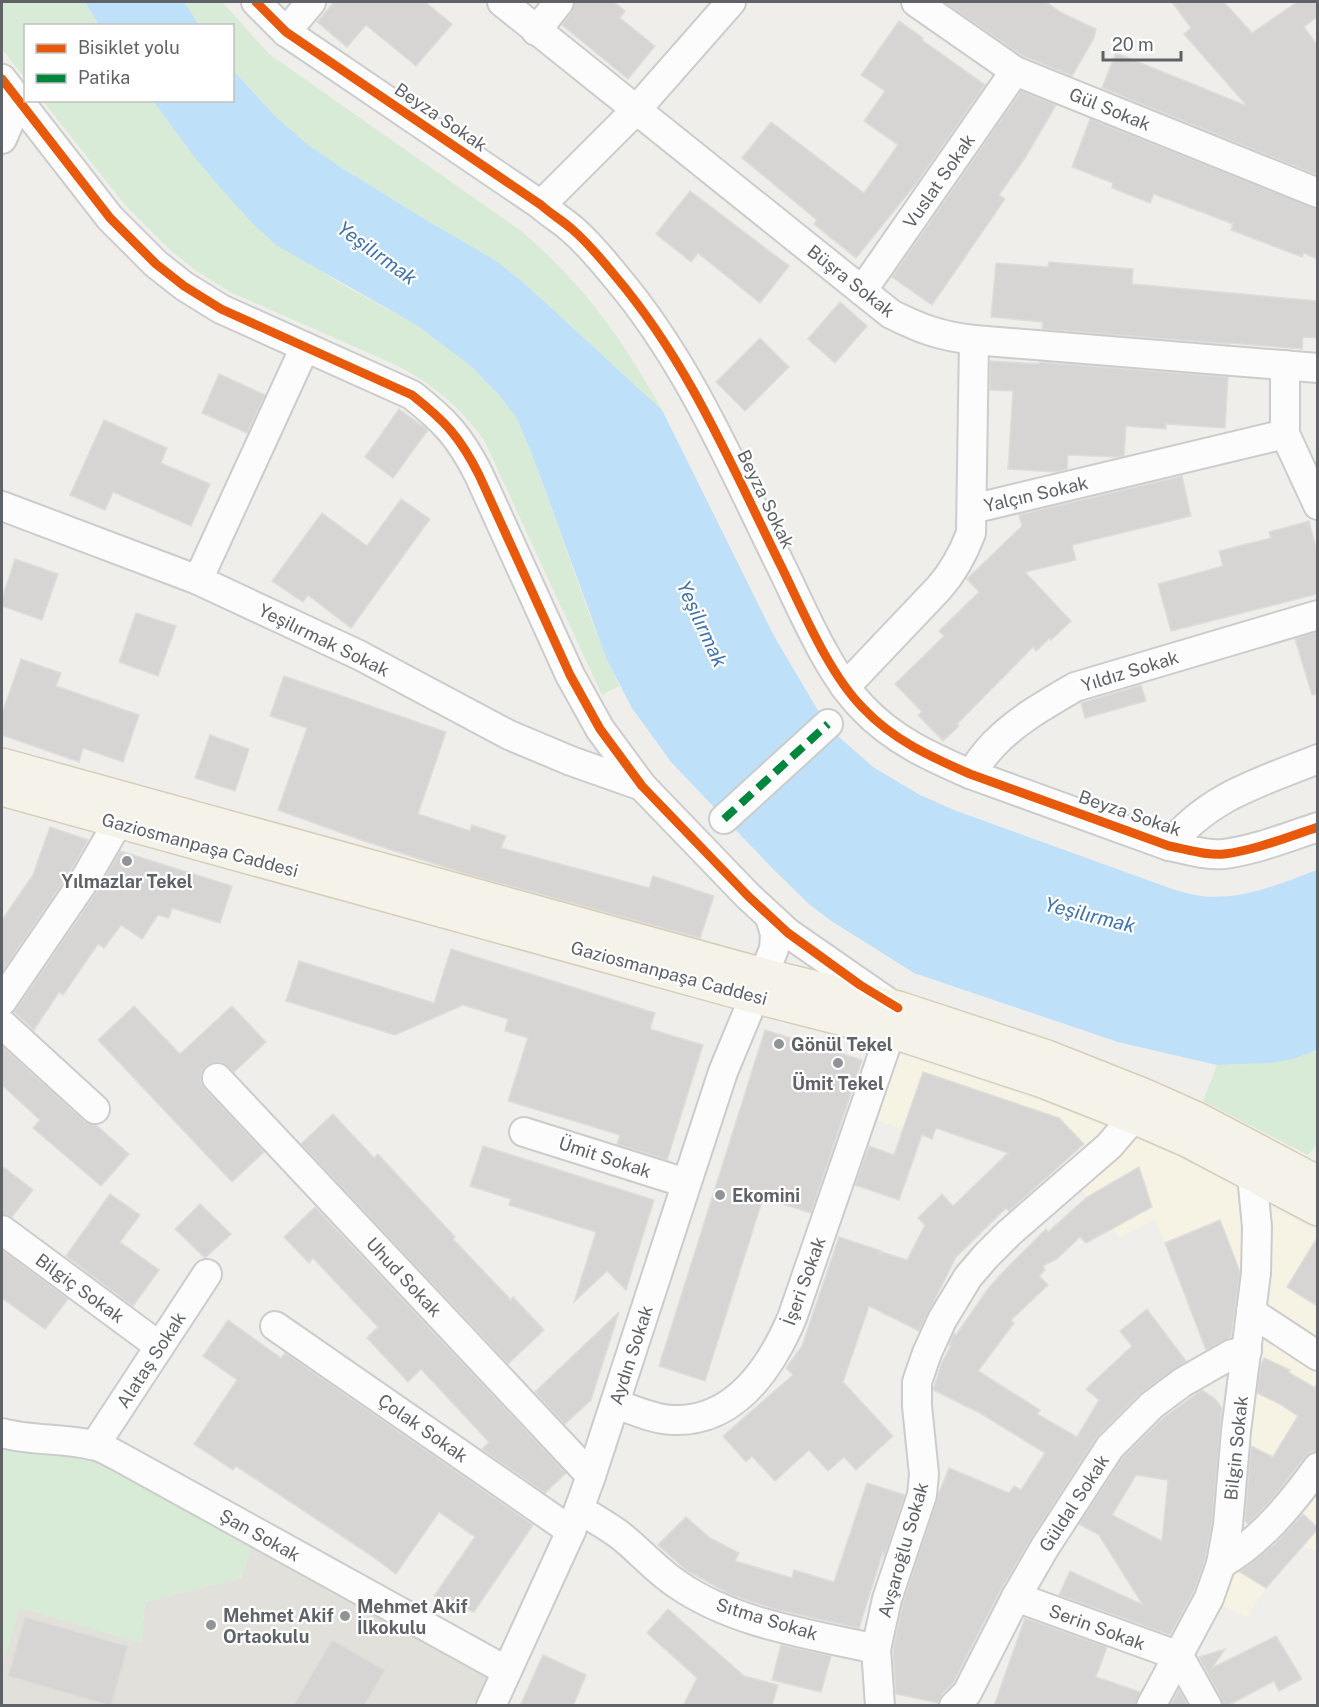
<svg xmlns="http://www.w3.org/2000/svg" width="1319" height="1707" font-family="'Public Sans',sans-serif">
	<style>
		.commercial { fill: #f7f3e4 }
		.education { fill: #e2e0da }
		.green { fill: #d8ebd6 }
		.water { fill: #bfe0f9 }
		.building { fill: #d6d5d3; stroke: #deddd9; stroke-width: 1.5; fill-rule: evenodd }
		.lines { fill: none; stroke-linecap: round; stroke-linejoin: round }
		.street-casing { stroke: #cbcccc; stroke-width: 32 }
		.primary-casing { stroke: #d7ceb8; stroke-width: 36 }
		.street { stroke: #fdfcfc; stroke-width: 28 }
		.primary { stroke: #f4f2e9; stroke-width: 33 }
		.quiet { stroke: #00873e; stroke-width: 8; stroke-dasharray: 15 8; stroke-linecap: butt }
		.cycleway-casing { stroke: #fff; stroke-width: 13 }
		.cycleway { stroke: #e8590c; stroke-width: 9 }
		.poi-dot { fill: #919496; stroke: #fff; stroke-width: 2 }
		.labels { text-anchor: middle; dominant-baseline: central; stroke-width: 4.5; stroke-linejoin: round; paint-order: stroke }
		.street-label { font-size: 18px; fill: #5f6368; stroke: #fff }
		.poi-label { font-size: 18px; font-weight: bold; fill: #5f6368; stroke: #fff; text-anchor: start }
		.water-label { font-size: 20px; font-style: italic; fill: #4174aa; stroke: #fff }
	</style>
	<rect width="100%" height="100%" fill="#efeeea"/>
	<polygon class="commercial" points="884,1049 1033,1098 1127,1135 1177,1156 1317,1231 1317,1552 1304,1545 1277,1573 1246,1617 1209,1598 1246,1351 1216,1352 1189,1284 1182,1286 1155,1219 1119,1237 1062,1165 1067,1159 1027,1117 937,1128 932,1139 862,1115"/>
	<polygon class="education" points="256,1533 507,1671 491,1705 2,1706 2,1667 19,1607 141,1642 145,1602 241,1578"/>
	<g class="green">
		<polygon points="2,2 85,2 99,25 26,26 25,78 2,49"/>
		<path d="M184,2H222L269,54L521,231C584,285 622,338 662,410L523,282L495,260L426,220L339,166L307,145L273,114L233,70L232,26L199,25Z"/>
		<path d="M43,101H153L195,158L251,222L338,282L418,326L473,368L500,396L517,419L532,454L591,619L619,686L602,695L484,440C458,405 434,385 396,365L230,292L195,270L169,249L125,205Z"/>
		<path d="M1315,1051L1317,1057V1144L1308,1155L1203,1101L1217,1065C1252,1065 1282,1063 1315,1051Z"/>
		<polygon points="2,1433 71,1441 256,1533 241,1578 145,1602 141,1643 20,1608 2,1667"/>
	</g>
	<g class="water">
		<polygon points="85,2 184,2 199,25 99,25"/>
		<path d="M233,70L273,114L308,145L339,166L426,220L495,260L523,282L662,410L774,636L817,709L839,737L873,767L920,795L954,810L1175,890C1184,892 1193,895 1202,896C1242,901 1281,883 1317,870V1050L1293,1059L1270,1063L1217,1065L1118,1042L914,973L833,922L810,905L773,869L671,762L632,708L607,660L532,454L517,419L500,396L473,368L418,326L276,245L251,222L225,193L195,158L153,101L232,100Z"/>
	</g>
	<g class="building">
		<polygon points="334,2 425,2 452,24 416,66 366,25 347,47 317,22"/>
		<polygon points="575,2 614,2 625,11 620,18 655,46 628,79 562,25 572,12"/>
		<polygon points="944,2 1046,2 1062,13 1096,29 1094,38 1072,76 1023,56"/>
		<polygon points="1172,2 1224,2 1252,33 1297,2 1317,2 1317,17 1304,27 1317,45 1317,175 1102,88 1116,53 1247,106 1184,34 1191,28"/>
		<polygon points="899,21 923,38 922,40 985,85 918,181 856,258 814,224 817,220 742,158 771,122 864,193 898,145 864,121 885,91 861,75"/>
		<polygon points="1021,91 1056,105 1025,158 999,195 1005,199 932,305 892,277"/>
		<polygon points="1090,119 1317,209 1317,259 1304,253 1302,257 1231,230 1233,224 1154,194 1150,203 1112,188 1113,183 1072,167"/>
		<polygon points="690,191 789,266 760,303 698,253 691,262 656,234"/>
		<polygon points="1049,262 1133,269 1132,284 1317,301 1317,338 1303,337 1302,349 1230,343 1230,344 1042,329 1043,322 991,317 996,263 1048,267"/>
		<polygon points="840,302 867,326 835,363 808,339"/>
		<polygon points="760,338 789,367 745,411 716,382"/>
		<polygon points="990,361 1039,364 1039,362 1228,377 1225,428 1166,424 1166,429 1126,426 1124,456 1117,457 1068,455 1067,469 1056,472 1008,469 1013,391 990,390"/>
		<polygon points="219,374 265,395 247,433 202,413"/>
		<polygon points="399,409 428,430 393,478 365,457"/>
		<polygon points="104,420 167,448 161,463 210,484 191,526 113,492 105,510 70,495"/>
		<polygon points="1182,476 1191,516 1072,545 1076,560 1025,572 1071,621 1051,640 1050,638 1036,651 1033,647 957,724 959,726 943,741 918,715 922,712 895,684 944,636 939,631 979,592 967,579 1022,526 1019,515"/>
		<polygon points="401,499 430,519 351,628 308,595 303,602 272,581 322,513 367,546"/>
		<polygon points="1309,521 1317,552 1317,594 1171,631 1158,584 1223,566 1219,551 1271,538 1269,532"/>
		<polygon points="15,559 58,574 42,620 2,606 2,599"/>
		<polygon points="136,613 176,626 158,676 119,662"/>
		<polygon points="1317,632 1317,694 1312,695 1295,639"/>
		<polygon points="21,659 61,673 56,686 139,715 123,762 83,748 79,762 2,735 2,714"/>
		<polygon points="284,676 446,732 418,814 470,831 472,825 506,836 501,848 649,888 653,876 714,896 700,938 466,874 364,841 278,810 307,728 270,716"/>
		<polygon points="1141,685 1146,701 1085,718 1081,703"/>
		<polygon points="210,735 249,749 235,791 195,778"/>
		<polygon points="50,827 88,840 70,872 2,972 2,920 33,875"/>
		<polygon points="120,851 232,886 220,923 172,908 169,918 158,915 142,939 121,925 104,948 98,944 63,995 59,992 34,1030 14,1012 98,890"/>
		<polygon points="451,949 655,1013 650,1029 703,1045 667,1160 617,1144 620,1135 508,1101 528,1038 505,1031 508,1019 463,1005 395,1035 286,1001 299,961 434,1003"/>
		<polygon points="134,1006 180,1054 232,1006 266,1042 234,1072 222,1062 214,1062 206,1066 201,1074 201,1082 205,1089 264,1152 232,1182 98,1040"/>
		<polygon points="765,1030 862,1060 811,1213 763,1198 705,1381 659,1366"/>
		<polygon points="2,1046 84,1121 96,1125 129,1154 101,1186 33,1128 40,1120 2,1085"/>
		<polygon points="923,1072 1059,1118 1084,1144 1009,1211 1006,1208 956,1257 919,1331 869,1306 843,1382 893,1436 856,1470 844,1457 828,1471 809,1450 775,1481 752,1456 746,1462 723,1436 793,1375 786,1368 802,1346 839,1237 881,1251 879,1255 882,1252 907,1260 925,1225 918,1218 942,1194 953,1206 1008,1153 936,1128 932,1139 922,1135 899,1200 855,1185 869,1146 894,1155"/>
		<polygon points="333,1114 374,1158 378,1154 455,1237 453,1239 511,1300 513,1297 544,1330 508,1364 301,1144"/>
		<polygon points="483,1146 654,1200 626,1290 607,1271 574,1302 596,1232 509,1205 511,1199 470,1186"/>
		<polygon points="2,1166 33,1190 12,1217 2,1214"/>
		<polygon points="1139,1167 1152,1207 1086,1243 1080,1237 1057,1259 1043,1266 1045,1270 1039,1276 1048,1285 1011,1320 1014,1323 978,1371 1040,1410 1037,1414 1077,1437 1099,1400 1086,1389 1132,1346 1120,1331 1147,1309 1186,1361 1142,1392 1096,1438 1031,1539 1001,1589 953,1683 942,1694 938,1703 896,1694 893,1650 903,1603 939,1493 949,1468 1009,1493 1014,1486 1021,1490 1045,1453 980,1413 933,1390 942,1362 951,1346 949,1345 954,1333 956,1335 987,1290 1002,1273 1046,1229 1048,1232 1087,1197"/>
		<polygon points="110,1194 140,1215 120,1242 159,1270 133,1306 66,1256"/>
		<polygon points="200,1204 231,1234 205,1258 175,1229"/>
		<polygon points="315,1207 566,1473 545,1493 482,1449 489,1442 421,1369 408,1382 367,1338 378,1327 313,1258 309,1263 284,1237"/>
		<polygon points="1220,1220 1240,1272 1231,1337 1206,1350 1165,1243"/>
		<polygon points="1317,1238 1317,1306 1287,1287"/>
		<polygon points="2,1250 68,1299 45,1329 2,1298"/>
		<polygon points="619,1312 591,1400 565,1424 535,1392"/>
		<polygon points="228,1320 281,1358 285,1353 533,1525 474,1612 434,1596 475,1537 439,1512 396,1574 369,1554 236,1466 233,1470 194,1444 237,1380 203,1356"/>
		<polygon points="1264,1358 1290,1370 1288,1372 1315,1388 1317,1383 1317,1450 1311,1452 1305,1457 1274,1497 1248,1524 1245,1521 1251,1446 1273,1457 1298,1416 1280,1404 1257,1393 1261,1364"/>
		<path d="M1202,1390L1215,1399L1222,1408L1212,1523L1205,1560L1194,1591L1170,1635L1059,1595L1070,1571L1143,1605L1099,1535L1079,1524L1123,1457L1163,1418ZM1136,1475L1168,1480L1162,1541L1112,1515Z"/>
		<polygon points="867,1483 905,1495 884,1557 883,1552 859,1628 778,1610 729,1594 686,1570 658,1545 686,1517 710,1538 739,1553 735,1561 792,1578 794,1570 834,1582"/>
		<polygon points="1303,1514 1317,1527 1317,1530 1266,1588 1240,1572 1274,1545"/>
		<polygon points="668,1609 744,1676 778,1685 772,1706 683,1706 697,1678 647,1633"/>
		<polygon points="25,1617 128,1646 111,1706 8,1676"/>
		<polygon points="1025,1618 1107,1647 1096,1677 1140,1692 1135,1706 994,1706"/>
		<polygon points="1276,1636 1302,1679 1279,1691 1274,1681 1227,1706 1223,1706 1221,1698 1199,1657 1225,1649 1212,1668"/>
		<polygon points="332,1640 385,1670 364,1706 293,1706"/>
		<polygon points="781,1645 831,1656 821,1692 772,1680"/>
		<polygon points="543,1655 586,1675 573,1706 520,1706"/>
		<polygon points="1179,1689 1188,1706 1170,1706"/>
	</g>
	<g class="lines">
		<defs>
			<g id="street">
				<path d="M256,2L286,32L541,205C551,214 563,221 573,230C589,244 603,261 616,277C689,363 732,467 782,568C803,611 829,674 863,708C893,740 931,757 970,774L1169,846C1186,849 1206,856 1224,854C1256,850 1287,837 1318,827"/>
				<path d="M502,2L891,314C921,329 940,336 974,340L1318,368"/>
				<polyline points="916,2 1015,71 1318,193"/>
				<polyline points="536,31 559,2"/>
				<polyline points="286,32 311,2"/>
				<path d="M2,79L110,218L156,264L184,286L221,309L412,395C445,421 460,437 479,475L570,675L600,729L642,786L748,896L788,933L886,1001"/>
				<polyline points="2,139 19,100"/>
				<polyline points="541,205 636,110 731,2"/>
				<polyline points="862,291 1015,71"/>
				<polyline points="1285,365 1285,434 1318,505"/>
				<polyline points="2,506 198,580 359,655 509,735 571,761 642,786"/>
				<polyline points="972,509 1285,434"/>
				<polyline points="198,580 305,347"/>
				<path d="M845,687L939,588C954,571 963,554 971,533L974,340"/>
				<path d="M970,774C978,764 985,753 994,744C1017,720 1046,704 1075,687L1318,615"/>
				<polyline points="724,819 828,724"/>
				<path d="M1169,846C1208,796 1261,782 1318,759"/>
				<polyline points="2,1001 84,881 118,822"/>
				<polyline points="2,1024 95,1109"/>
				<polyline points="217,1078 591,1476"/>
				<polyline points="524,1132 686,1183"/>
				<polyline points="2,1230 159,1346"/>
				<polyline points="1251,1312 1318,1356"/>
				<polyline points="275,1326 571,1531"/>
				<path d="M616,1404C634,1410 655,1420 674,1420C735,1422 771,1367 792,1318L891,1031"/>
				<path d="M2,1433C31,1441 62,1438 92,1445C101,1446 110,1452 118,1456L507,1671"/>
				<polyline points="95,1445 207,1274"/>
				<path d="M579,1509C593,1518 608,1526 621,1536C640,1551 657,1571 677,1584C734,1624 810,1634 876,1649"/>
				<path d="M1221,1564C1261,1541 1291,1504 1318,1467"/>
				<polyline points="1016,1597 1179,1656 1207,1706"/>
				<polyline points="491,1706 571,1531 591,1476 723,1072 774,949 775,934 770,917"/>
				<polyline points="880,1706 876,1649 887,1599 922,1495 924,1474 917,1406 917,1382 927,1353 942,1320 968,1277 986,1256 1009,1233 1109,1146 1134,1117"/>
				<polyline points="954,1706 967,1693 1016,1597 1045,1547 1110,1447 1152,1405 1183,1382 1232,1354 1247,1351"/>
				<polyline points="1151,1706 1209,1598 1221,1564 1228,1525 1236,1431 1256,1273 1257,1227 1252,1175"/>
			</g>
			<g id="primary">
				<polyline points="2,765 763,975 898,1008 1047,1057 1143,1095 1197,1119 1318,1183"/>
				<polyline points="2,789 753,996 891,1031 1040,1080 1134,1117 1189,1141 1318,1209"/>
			</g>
		</defs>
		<use href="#street" class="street-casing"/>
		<use href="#primary" class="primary-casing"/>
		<use href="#street" class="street"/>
		<use href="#primary" class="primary"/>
		<polyline class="quiet" points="724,819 828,724"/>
		<defs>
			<g id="cycleway">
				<path d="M256,2L286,32L541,205C551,214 563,221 573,230C589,244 603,261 616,277C689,363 732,467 782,568C803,611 829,674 863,708C893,740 931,757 970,774L1169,846C1186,849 1206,856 1224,854C1256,850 1287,837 1318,827"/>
				<path d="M2,79L110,218L156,264L184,286L221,309L412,395C445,421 460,437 479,475L570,675L600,729L642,786L748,896L788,933L860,985L898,1008"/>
			</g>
		</defs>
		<use href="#cycleway" class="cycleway-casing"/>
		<use href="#cycleway" class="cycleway"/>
	</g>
	<g class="poi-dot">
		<circle cx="127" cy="861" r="6"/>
		<circle cx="779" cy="1044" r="6"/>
		<circle cx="838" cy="1063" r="6"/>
		<circle cx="720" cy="1195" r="6"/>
		<circle cx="345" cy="1616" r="6"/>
		<circle cx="211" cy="1625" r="6"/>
	</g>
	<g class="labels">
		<g class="street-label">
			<text transform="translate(1110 109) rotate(22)">Gül Sokak</text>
			<text transform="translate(441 117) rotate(34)">Beyza Sokak</text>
			<text transform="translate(939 181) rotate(-55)">Vuslat Sokak</text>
			<text transform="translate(851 281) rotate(38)">Büşra Sokak</text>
			<text transform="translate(1036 494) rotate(-13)">Yalçın Sokak</text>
			<text transform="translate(766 499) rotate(64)">Beyza Sokak</text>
			<text transform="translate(324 640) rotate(26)">Yeşilırmak Sokak</text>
			<text transform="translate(1130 671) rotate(-17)">Yıldız Sokak</text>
			<text transform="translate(1130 813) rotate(19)">Beyza Sokak</text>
			<text transform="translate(200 845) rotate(15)">Gaziosmanpaşa Caddesi</text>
			<text transform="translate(669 973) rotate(15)">Gaziosmanpaşa Caddesi</text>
			<text transform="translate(605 1157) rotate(18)">Ümit Sokak</text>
			<text transform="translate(404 1277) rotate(47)">Uhud Sokak</text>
			<text transform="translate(804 1281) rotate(-70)">İşeri Sokak</text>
			<text transform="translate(80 1288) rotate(36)">Bilgiç Sokak</text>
			<text transform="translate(631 1355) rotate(-72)">Aydın Sokak</text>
			<text transform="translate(151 1360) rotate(-57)">Alataş Sokak</text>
			<text transform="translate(423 1428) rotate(35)">Çolak Sokak</text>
			<text transform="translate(1236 1448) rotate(-84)">Bilgin Sokak</text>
			<text transform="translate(1074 1503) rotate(-57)">Güldal Sokak</text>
			<text transform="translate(260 1535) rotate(29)">Şan Sokak</text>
			<text transform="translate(903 1550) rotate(-74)">Avşaroğlu Sokak</text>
			<text transform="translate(767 1619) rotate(17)">Sıtma Sokak</text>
			<text transform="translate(1097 1627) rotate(20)">Serin Sokak</text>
		</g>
		<g class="poi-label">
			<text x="127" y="881" text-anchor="middle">Yılmazlar Tekel</text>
			<text x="791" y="1044">Gönül Tekel</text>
			<text x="838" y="1083" text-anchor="middle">Ümit Tekel</text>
			<text x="732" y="1195">Ekomini</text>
			<text x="357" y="1606">Mehmet Akif<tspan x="357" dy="21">İlkokulu</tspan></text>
			<text x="223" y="1615">Mehmet Akif<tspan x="223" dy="21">Ortaokulu</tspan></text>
		</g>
		<g class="water-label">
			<text transform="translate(377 253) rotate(36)">Yeşilırmak</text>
			<text transform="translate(702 624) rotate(65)">Yeşilırmak</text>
			<text transform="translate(1090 915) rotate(14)">Yeşilırmak</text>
		</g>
	</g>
	<rect width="1319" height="1707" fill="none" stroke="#5f6368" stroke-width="6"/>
	<rect x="24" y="24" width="210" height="78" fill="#ffffff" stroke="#bfc1c3" stroke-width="1.5"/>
	<rect x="36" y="44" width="30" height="9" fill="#e8590c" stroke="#bfc1c3" stroke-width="1.5"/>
	<text x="78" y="54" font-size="18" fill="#5f6368">Bisiklet yolu</text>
	<rect x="36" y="74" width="30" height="9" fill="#00873e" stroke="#bfc1c3" stroke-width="1.5"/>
	<text x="78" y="84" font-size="18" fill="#5f6368">Patika</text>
	<path d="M1103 51v9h78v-9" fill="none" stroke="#5f6368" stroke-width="3"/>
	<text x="1112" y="51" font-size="18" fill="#5f6368" stroke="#ffffff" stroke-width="4.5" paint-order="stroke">20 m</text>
</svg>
